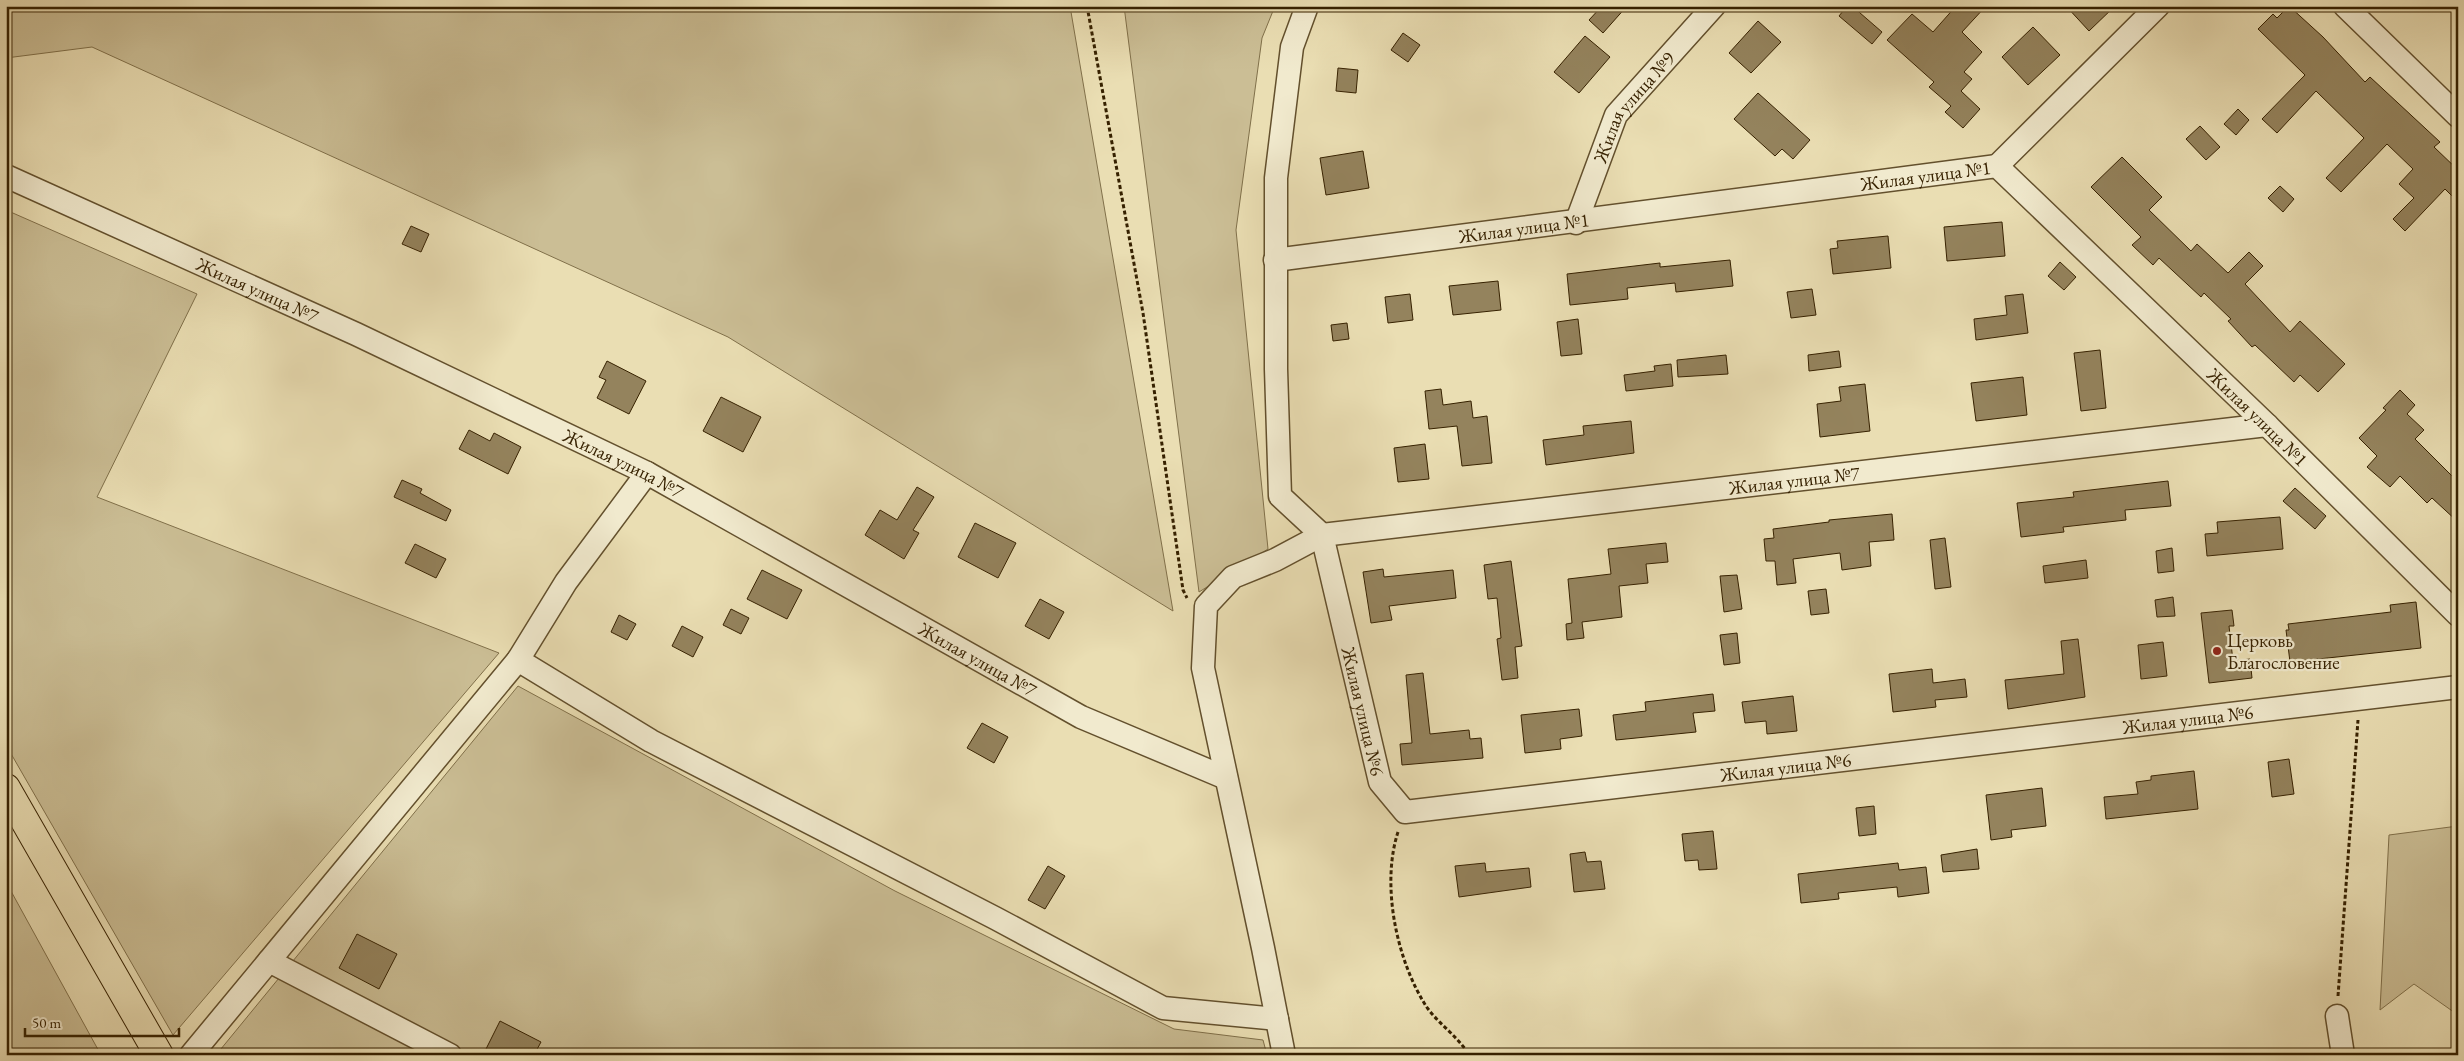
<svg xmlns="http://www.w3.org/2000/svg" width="2464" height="1061" font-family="'EB Garamond',serif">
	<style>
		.green { fill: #cbbe95; stroke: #80704a }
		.building { fill: #94835d; stroke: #362100 }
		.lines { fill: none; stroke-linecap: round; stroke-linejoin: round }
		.minor-casing { stroke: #63502d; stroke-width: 25 }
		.major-casing { stroke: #362100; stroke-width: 30 }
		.path { stroke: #362100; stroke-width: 3; stroke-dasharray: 4 2.5; stroke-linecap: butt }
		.minor { stroke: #f1eace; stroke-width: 22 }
		.major { stroke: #eadeb3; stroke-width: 28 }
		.poi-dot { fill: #8f2418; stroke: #f1eace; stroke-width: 2 }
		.labels { text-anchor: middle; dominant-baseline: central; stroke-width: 4.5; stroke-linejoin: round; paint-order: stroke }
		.street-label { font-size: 19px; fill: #362100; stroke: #f1eace }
		.poi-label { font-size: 19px; fill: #362100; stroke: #f1eace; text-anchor: start }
	</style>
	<rect width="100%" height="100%" fill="#eadeb3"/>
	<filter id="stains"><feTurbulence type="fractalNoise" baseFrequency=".004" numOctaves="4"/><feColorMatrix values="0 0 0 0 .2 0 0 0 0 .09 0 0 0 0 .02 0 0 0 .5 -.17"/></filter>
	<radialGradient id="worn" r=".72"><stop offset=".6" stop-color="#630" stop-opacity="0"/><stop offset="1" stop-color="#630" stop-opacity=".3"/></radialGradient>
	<g class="green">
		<polygon points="6,6 1070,6 1173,611 728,337 92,47 6,58"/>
		<polygon points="1124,6 1275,6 1262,38 1236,230 1268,549 1199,592"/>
		<polygon points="6,210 197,294 97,497 499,653 173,1035 6,745"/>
		<polygon points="518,686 895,891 1174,1029 1263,1040 1267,1055 216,1055"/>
		<polygon points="2458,826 2458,1015 2414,984 2380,1010 2389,835"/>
		<polygon points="6,882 101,1055 6,1055"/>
	</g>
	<g class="building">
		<polygon points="1602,6 1627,6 1603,33 1589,20"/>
		<polygon points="1847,6 1852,6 1882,32 1872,44 1839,16"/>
		<polygon points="1956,6 1986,6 1962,32 1982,52 1964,72 1972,79 1961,91 1980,109 1963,128 1945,112 1951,106 1929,87 1934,82 1887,40 1912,14 1933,32"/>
		<polygon points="2066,6 2115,6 2089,31"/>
		<polygon points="2289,6 2323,37 2365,82 2370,77 2440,142 2434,147 2458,170 2458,202 2445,189 2405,231 2393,219 2414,198 2399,184 2413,169 2387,144 2341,192 2326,178 2364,138 2316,91 2277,133 2262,119 2305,75 2258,29 2273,14 2277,18"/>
		<polygon points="1758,21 1781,42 1751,73 1729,53"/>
		<polygon points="2033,27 2060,55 2028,85 2002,57"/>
		<polygon points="1403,33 1420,45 1408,62 1391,50"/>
		<polygon points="1585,36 1610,57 1579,93 1554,72"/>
		<polygon points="1338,68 1358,70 1356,93 1336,91"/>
		<polygon points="1758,93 1810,140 1793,159 1782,149 1775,156 1734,119"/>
		<polygon points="2238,109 2249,120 2236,135 2224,124"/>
		<polygon points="2200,126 2220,147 2206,160 2186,139"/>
		<polygon points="1363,151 1369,188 1326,195 1320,158"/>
		<polygon points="2122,157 2162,197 2149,210 2191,251 2197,244 2228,273 2249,252 2263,266 2245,284 2290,332 2300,321 2345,364 2318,392 2300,375 2294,382 2255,345 2252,347 2228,321 2231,319 2204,293 2201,297 2159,258 2153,265 2132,245 2141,237 2091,187"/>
		<polygon points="2280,186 2294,199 2283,212 2268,198"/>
		<polygon points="2002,222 2005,256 1947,261 1944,227"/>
		<polygon points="411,226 429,234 421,252 402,244"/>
		<polygon points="1888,236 1891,268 1833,274 1830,249 1838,248 1837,241"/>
		<polygon points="1730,260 1733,286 1676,292 1675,283 1627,288 1628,299 1570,305 1567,274 1660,263 1660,267"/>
		<polygon points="2060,262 2076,277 2064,290 2048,276"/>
		<polygon points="1498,281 1501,310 1453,315 1449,286"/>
		<polygon points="1812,289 1816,315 1791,318 1787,292"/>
		<polygon points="1410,294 1413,320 1388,323 1385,297"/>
		<polygon points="2023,294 2028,333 1976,340 1974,319 2007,315 2005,296"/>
		<polygon points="1578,319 1582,354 1561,356 1557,322"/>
		<polygon points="1347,323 1349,339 1333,341 1331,325"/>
		<polygon points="2100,350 2106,408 2081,411 2074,353"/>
		<polygon points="1839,351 1841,367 1809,371 1808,355"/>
		<polygon points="1726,355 1728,374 1678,377 1677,360"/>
		<polygon points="607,361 646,381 629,414 597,398 606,380 599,377"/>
		<polygon points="1671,364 1673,386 1626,391 1624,375 1655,371 1654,366"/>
		<polygon points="2023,377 2027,415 1976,421 1971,383"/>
		<polygon points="1865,384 1870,431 1820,437 1817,404 1841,401 1839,387"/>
		<polygon points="1441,389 1443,405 1471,401 1473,418 1487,416 1492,463 1462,466 1457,426 1429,429 1425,391"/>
		<polygon points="2400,390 2415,405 2407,414 2424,430 2415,439 2458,482 2458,522 2432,498 2427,503 2400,476 2390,487 2367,467 2377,456 2359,438 2386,410 2383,408"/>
		<polygon points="721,397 761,417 743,452 703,431"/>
		<polygon points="1631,421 1634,453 1546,465 1543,440 1584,435 1583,426"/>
		<polygon points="469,430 490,441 494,433 521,447 508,474 459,449"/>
		<polygon points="1425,444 1429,479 1398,482 1394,448"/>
		<polygon points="402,480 422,489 420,493 451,510 446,521 394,497"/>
		<polygon points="2168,481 2171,506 2125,510 2126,520 2063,527 2064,532 2021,537 2017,503 2074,497 2073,492"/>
		<polygon points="917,487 934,497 913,530 919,533 904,559 865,535 880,510 897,520"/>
		<polygon points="2295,488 2326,516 2315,529 2283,501"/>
		<polygon points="1892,514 1894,540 1869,542 1871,566 1842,570 1840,553 1793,559 1796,583 1777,585 1775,561 1766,561 1764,539 1774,538 1773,529 1829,522 1829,520"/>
		<polygon points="2280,517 2283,549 2207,556 2205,534 2218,533 2217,522"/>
		<polygon points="975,523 1016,543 998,578 958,557"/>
		<polygon points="1945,538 1951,587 1935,589 1930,540"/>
		<polygon points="1666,543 1668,562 1646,564 1648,583 1619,586 1622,617 1582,622 1584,638 1567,640 1566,624 1572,623 1568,579 1611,574 1608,549"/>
		<polygon points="415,544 446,559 436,578 405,563"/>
		<polygon points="2172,548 2174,571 2158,573 2156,551"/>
		<polygon points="2086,560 2088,578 2045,583 2043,566"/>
		<polygon points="1511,561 1522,646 1515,647 1518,678 1502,680 1497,639 1501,638 1497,598 1488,599 1484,565"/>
		<polygon points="1383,569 1384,577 1453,570 1456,598 1389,606 1392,620 1371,623 1363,572"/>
		<polygon points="762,570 802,590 787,619 747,599"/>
		<polygon points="1737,575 1742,609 1724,612 1720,576"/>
		<polygon points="1826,589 1829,613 1811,615 1808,591"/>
		<polygon points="2173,597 2175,616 2157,617 2155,600"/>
		<polygon points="1040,599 1064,612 1049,639 1025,626"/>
		<polygon points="2416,602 2421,648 2290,662 2286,630 2289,630 2288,624 2391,612 2390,605"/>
		<polygon points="731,609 749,618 741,634 723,625"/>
		<polygon points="2232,610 2234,626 2229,626 2233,661 2250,659 2252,678 2209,683 2201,613"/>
		<polygon points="619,615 636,624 627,640 611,632"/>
		<polygon points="682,626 703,637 693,657 672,646"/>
		<polygon points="1737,633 1740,663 1724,665 1720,635"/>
		<polygon points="2078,639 2085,697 2008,709 2005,680 2064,674 2061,641"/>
		<polygon points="2163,642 2167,676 2141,679 2138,645"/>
		<polygon points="1932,669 1933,683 1965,679 1967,697 1935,700 1936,707 1893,712 1889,674"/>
		<polygon points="1423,673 1430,734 1469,730 1470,739 1481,738 1483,758 1402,765 1400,744 1412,743 1406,675"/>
		<polygon points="1713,694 1715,711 1693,713 1696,732 1616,740 1613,715 1646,711 1645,702"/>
		<polygon points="1793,696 1797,731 1767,734 1766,721 1745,723 1742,702"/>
		<polygon points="1579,709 1582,736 1560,739 1561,749 1525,753 1521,715"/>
		<polygon points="982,723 1008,737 994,763 967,748"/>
		<polygon points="2289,759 2294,794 2272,797 2268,762"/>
		<polygon points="2194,771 2198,809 2106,819 2104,797 2138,794 2136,782 2151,780 2151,776"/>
		<polygon points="2042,788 2046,826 2011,830 2012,837 1991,840 1986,795"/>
		<polygon points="1874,806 1876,834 1859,836 1856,808"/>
		<polygon points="1713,831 1717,869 1699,870 1698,860 1685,861 1682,834"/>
		<polygon points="1977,849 1979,869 1943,872 1941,855"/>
		<polygon points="1585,852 1587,862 1601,861 1605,889 1574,892 1570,854"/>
		<polygon points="1485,863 1486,872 1529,868 1531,887 1459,897 1455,866"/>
		<polygon points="1898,863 1899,870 1926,867 1929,893 1898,897 1897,887 1838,893 1839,899 1801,903 1798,874"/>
		<polygon points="1048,866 1065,876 1045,909 1028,900"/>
		<polygon points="357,934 397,954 379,989 339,968"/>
		<polygon points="500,1021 541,1042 534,1055 483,1055"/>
	</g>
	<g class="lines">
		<defs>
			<g id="minor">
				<polyline points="1307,6 1292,47 1276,178 1276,369 1280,496 1322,535"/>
				<polyline points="2345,6 2458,116"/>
				<polyline points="1997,166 2158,6"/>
				<path id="s1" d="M6,176L356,334L647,473L1081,717L1226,778"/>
				<path id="s2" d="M1576,223L1616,115L1714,6"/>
				<path id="s3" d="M1275,260L1997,166L2267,425L2458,615"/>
				<path id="s4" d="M1322,535L1380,782L1405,812L2458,687"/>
				<polyline points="518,660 651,741 995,918 1163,1008 1277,1019"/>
				<polyline points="269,961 450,1055"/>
				<polyline points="2337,1016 2343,1055"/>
				<polyline points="191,1055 518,660 566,582 647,473"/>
				<path id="s5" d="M1284,1055L1263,948L1203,668L1206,606L1233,577L1275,560L1322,535L2267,425"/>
			</g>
			<polyline id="major" points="6,788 159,1055"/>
		</defs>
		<use href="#minor" class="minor-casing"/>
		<use href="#major" class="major-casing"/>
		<g class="path">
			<polyline points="1087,6 1143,313 1183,590 1187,598"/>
			<path d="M1398,832C1381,884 1396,959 1426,1006C1438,1024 1458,1036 1469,1055"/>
			<polyline points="2338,996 2358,720"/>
		</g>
		<use href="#minor" class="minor"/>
		<use href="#major" class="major"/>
	</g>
	<circle class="poi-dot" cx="2217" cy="651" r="5"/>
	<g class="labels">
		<g class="street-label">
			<text stroke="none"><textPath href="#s2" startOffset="131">Жилая улица №9</textPath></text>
			<text stroke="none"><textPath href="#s3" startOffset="656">Жилая улица №1</textPath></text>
			<text stroke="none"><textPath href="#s3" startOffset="251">Жилая улица №1</textPath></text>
			<text stroke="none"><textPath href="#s1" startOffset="276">Жилая улица №7</textPath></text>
			<text stroke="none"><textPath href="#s3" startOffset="1090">Жилая улица №1</textPath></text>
			<text stroke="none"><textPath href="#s1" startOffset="681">Жилая улица №7</textPath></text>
			<text stroke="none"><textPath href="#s5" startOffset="1071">Жилая улица №7</textPath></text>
			<text stroke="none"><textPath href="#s1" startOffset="1086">Жилая улица №7</textPath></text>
			<text stroke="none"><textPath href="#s4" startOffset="181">Жилая улица №6</textPath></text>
			<text stroke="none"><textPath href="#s4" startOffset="1081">Жилая улица №6</textPath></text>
			<text stroke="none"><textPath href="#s4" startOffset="676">Жилая улица №6</textPath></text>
		</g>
		<g class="poi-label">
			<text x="2227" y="640">Церковь<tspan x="2227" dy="22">Благословение</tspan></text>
		</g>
	</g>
	<rect width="2464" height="1061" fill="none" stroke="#eadeb3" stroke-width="25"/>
	<rect x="8" y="8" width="2449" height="1046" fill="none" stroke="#362100" stroke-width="2.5"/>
	<rect x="12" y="12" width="2439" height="1036" fill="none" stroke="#362100"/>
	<path d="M25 1028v8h154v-8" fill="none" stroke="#362100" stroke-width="2.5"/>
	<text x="32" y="1028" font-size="15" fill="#362100" stroke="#f1eace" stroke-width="4" paint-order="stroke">50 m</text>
	<rect width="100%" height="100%" filter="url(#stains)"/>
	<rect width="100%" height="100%" fill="url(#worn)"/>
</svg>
